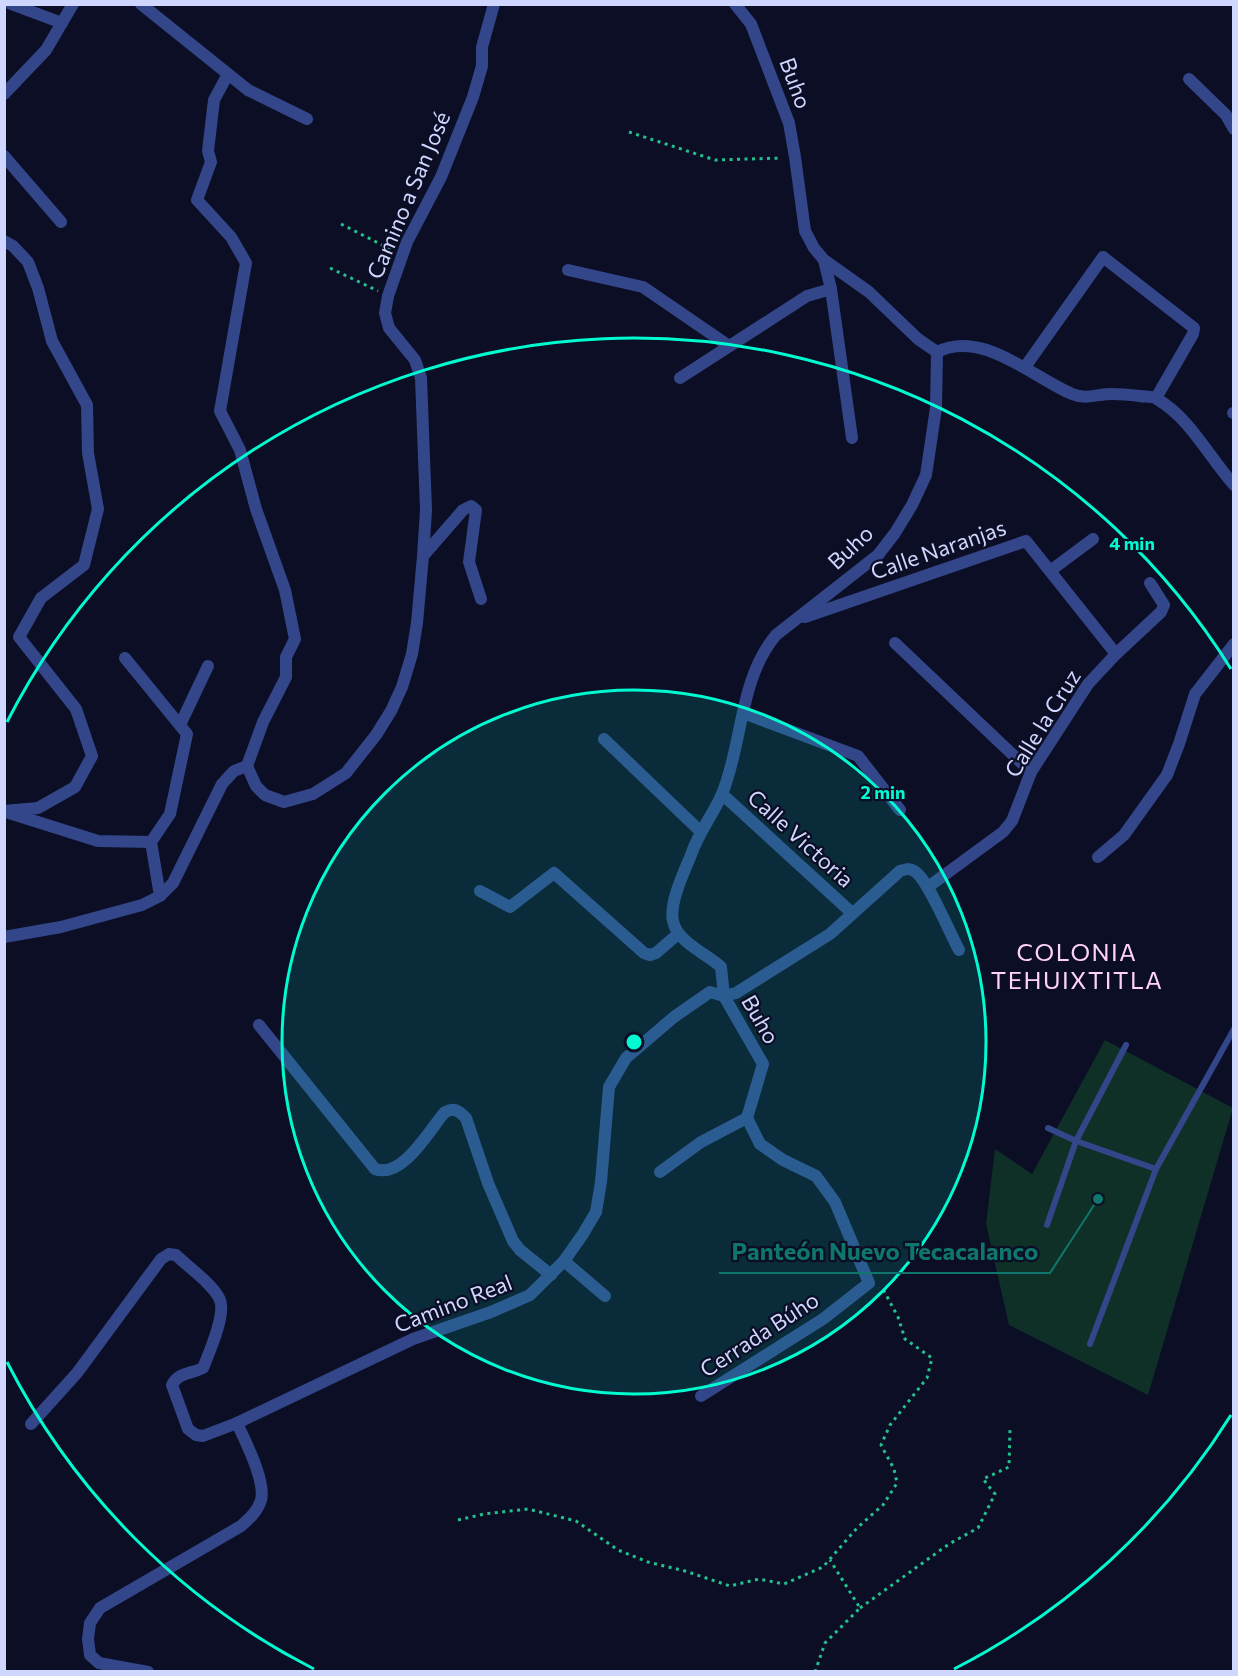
<svg xmlns="http://www.w3.org/2000/svg" width="1238" height="1676" font-family="Commissioner,sans-serif">
	<style>
		.green { fill: #0e3026 }
		.lines { fill: none; stroke-linecap: round; stroke-linejoin: round }
		.path { stroke: #22c18d; stroke-width: 3; stroke-dasharray: 3 4.5; stroke-linecap: butt }
		.service { stroke: #324689; stroke-width: 6 }
		.minor { stroke: #324689; stroke-width: 12 }
		.ring { fill: none; stroke: #00fbd1; stroke-width: 3 }
		.labels { text-anchor: middle; dominant-baseline: central; stroke-width: 4.5; stroke-linejoin: round; paint-order: stroke }
		.street-label { font-size: 22px; fill: #d0d7ff; stroke: #0c0e25 }
		.neighbourhood-label { font-size: 24px; letter-spacing: 1.5px; fill: #ffd2fb; stroke: #0c0e25 }
		.centre { fill: #00fbd1; stroke: #0c0e25; stroke-width: 3 }
		.ring-label { font-size: 18px; text-anchor: middle; font-weight: bold; fill: #00fbd1; stroke: #0c0e25; stroke-width: 4.5; stroke-linejoin: round; paint-order: stroke }
		.leader { fill: none; stroke: #0f766e; stroke-width: 2 }
		.callout-dot { fill: #0f766e; stroke: #0c0e25; stroke-width: 2 }
		.callout-label { font-size: 24px; text-anchor: middle; font-weight: bold; fill: #0f766e; stroke: #0c0e25; stroke-width: 4.5; stroke-linejoin: round; paint-order: stroke }
	</style>
	<rect width="100%" height="100%" fill="#0c0e25"/>
	<polygon class="green" points="1105,1040 1233,1108 1148,1395 1009,1325 986,1224 995,1149 1032,1174"/>
	<g class="lines">
		<g class="path">
			<polyline points="629,132 715,160 782,158"/>
			<polyline points="341,224 392,250"/>
			<polyline points="330,268 378,291"/>
			<polyline points="458,1520 484,1514 528,1509 576,1521 618,1550 648,1562 685,1571 730,1586 759,1579 784,1584 823,1567 857,1528 883,1505 897,1483 894,1469 881,1445 890,1425 927,1378 932,1358 905,1339 898,1317 884,1291 879,1288"/>
			<polyline points="860,1608 949,1544 978,1528 995,1494 983,1479 1009,1467 1010,1430"/>
			<polyline points="815,1672 825,1643 860,1608 830,1560"/>
		</g>
		<g class="service">
			<polyline points="1048,1128 1076,1141 1156,1169"/>
			<polyline points="1047,1225 1076,1141 1126,1045"/>
			<polyline points="1090,1344 1156,1169 1234,1029"/>
		</g>
		<g class="minor">
			<polyline points="11,4 62,23"/>
			<polyline points="141,4 248,90 307,119"/>
			<path d="M735,4L751,24L789,123L795,157L805,231L814,248L824,260L869,292L918,339L937,352L936,408L926,475L912,505L895,533L878,555L776,635C739,679 743,743 722,794C713,815 698,833 691,855C684,872 669,903 673,921C677,942 706,953 721,967L724,996L763,1064L747,1118"/>
			<polyline points="228,74 214,100 208,151 211,162 197,200 231,237 246,263 220,411 240,450 256,509 285,590 295,639 286,657 286,677 263,722 247,766"/>
			<polyline points="1189,79 1226,115 1234,129"/>
			<polyline points="4,94 46,50 73,4"/>
			<polyline points="4,156 61,222"/>
			<polyline points="4,241 13,246 28,262 38,288 52,341 87,405 88,453 98,509 84,565 41,598 19,637 76,709 92,756 75,787 38,808 4,811"/>
			<polyline points="824,260 831,289 852,438"/>
			<polyline points="568,270 643,287 729,346"/>
			<path d="M937,352C982,329 1032,377 1072,394C1086,400 1097,394 1112,394C1121,394 1131,395 1140,396C1145,397 1153,396 1157,399C1191,419 1208,456 1234,485"/>
			<polyline points="1025,367 1103,257 1194,328 1193,334 1156,398"/>
			<polyline points="680,378 807,296 831,289"/>
			<polyline points="1233,413 1234,413"/>
			<polyline points="423,556 463,510 471,506 476,510 469,562 481,599"/>
			<polyline points="1050,571 1093,539"/>
			<polyline points="805,617 1026,541 1116,654"/>
			<polyline points="895,643 1031,772"/>
			<polyline points="125,658 187,734 170,814 151,842"/>
			<polyline points="743,713 858,756 900,810"/>
			<polyline points="180,725 208,666"/>
			<polyline points="604,739 701,832"/>
			<polyline points="722,794 852,913"/>
			<polyline points="9,813 98,841 151,842"/>
			<polyline points="151,842 160,896"/>
			<polyline points="1098,857 1124,835 1167,775 1179,744 1195,694 1234,644"/>
			<polyline points="928,887 1003,832 1012,821 1031,772 1088,684 1116,654 1161,612 1164,605 1150,583"/>
			<polyline points="480,891 510,907 554,873 644,953 650,955 656,953 678,934"/>
			<polyline points="4,937 61,927 142,905 160,896 173,883 222,784 234,771 247,766 256,786 265,795 284,802 313,794 346,773 376,735 391,711 402,687 412,654 417,623 423,556 426,510 421,378 415,360 389,328 385,313 388,296 407,242 441,177 473,97 482,66 482,47 494,4"/>
			<path d="M259,1025L375,1169C402,1179 429,1131 444,1113C454,1107 458,1110 466,1118L488,1183L513,1241L520,1250L551,1275"/>
			<polyline points="660,1172 701,1142 747,1118"/>
			<polyline points="564,1261 605,1296"/>
			<polyline points="701,1396 823,1319 869,1283 835,1202 816,1176 783,1160 760,1144 747,1118"/>
			<path d="M31,1424L77,1373L161,1259L169,1254L176,1255C188,1267 214,1285 220,1300C226,1315 209,1353 203,1368C191,1374 179,1372 172,1385L188,1429L196,1435L203,1436L237,1423L413,1339L491,1312L530,1295L564,1261L583,1234L596,1212L601,1182L609,1087L626,1058L674,1017L710,992L724,996L736,993L830,934L900,871C906,869 909,868 914,871C927,877 950,934 959,950"/>
			<path d="M148,1672L99,1663L90,1655L88,1639L90,1623L100,1608L241,1526C249,1519 258,1511 261,1500C266,1481 245,1441 237,1423"/>
		</g>
	</g>
	<circle cx="634" cy="1042" r="352" fill="#00fbd1" fill-opacity=".12"/>
	<g class="ring">
		<circle cx="634" cy="1042" r="352"/>
		<path d="M1231 1415A704 704 0 0 1 954 1669M314 1669A704 704 0 0 1 7 1362M7 722A704 704 0 0 1 1231 669"/>
	</g>
	<g class="labels">
		<g class="street-label">
			<text transform="translate(796 83) rotate(70)">Buho</text>
			<text transform="translate(408 195) rotate(-67)">Camino a San José</text>
			<text transform="translate(850 547) rotate(-43)">Buho</text>
			<text transform="translate(938 549) rotate(-19)">Calle Naranjas</text>
			<text transform="translate(1042 723) rotate(-58)">Calle la Cruz</text>
			<text transform="translate(801 838) rotate(42)">Calle Victoria</text>
			<text transform="translate(761 1019) rotate(60)">Buho</text>
			<text transform="translate(453 1303) rotate(-21)">Camino Real</text>
			<text transform="translate(759 1334) rotate(-33)">Cerrada Búho</text>
		</g>
		<g class="neighbourhood-label">
			<text x="1077" y="951">COLONIA<tspan x="1077" dy="28">TEHUIXTITLA</tspan></text>
		</g>
	</g>
	<circle cx="634" cy="1042" r="9" class="centre"/>
	<g class="ring-label">
		<text x="1132" y="550">4 min</text>
		<text x="883" y="799">2 min</text>
	</g>
	<path class="leader" d="M1098 1199L1050 1273H719"/>
	<circle class="callout-dot" cx="1098" cy="1199" r="6"/>
	<g class="callout-label">
		<text x="885" y="1260">Panteón Nuevo Tecacalanco</text>
	</g>
	<rect width="1238" height="1676" fill="none" stroke="#d0d7ff" stroke-width="12"/>
</svg>
